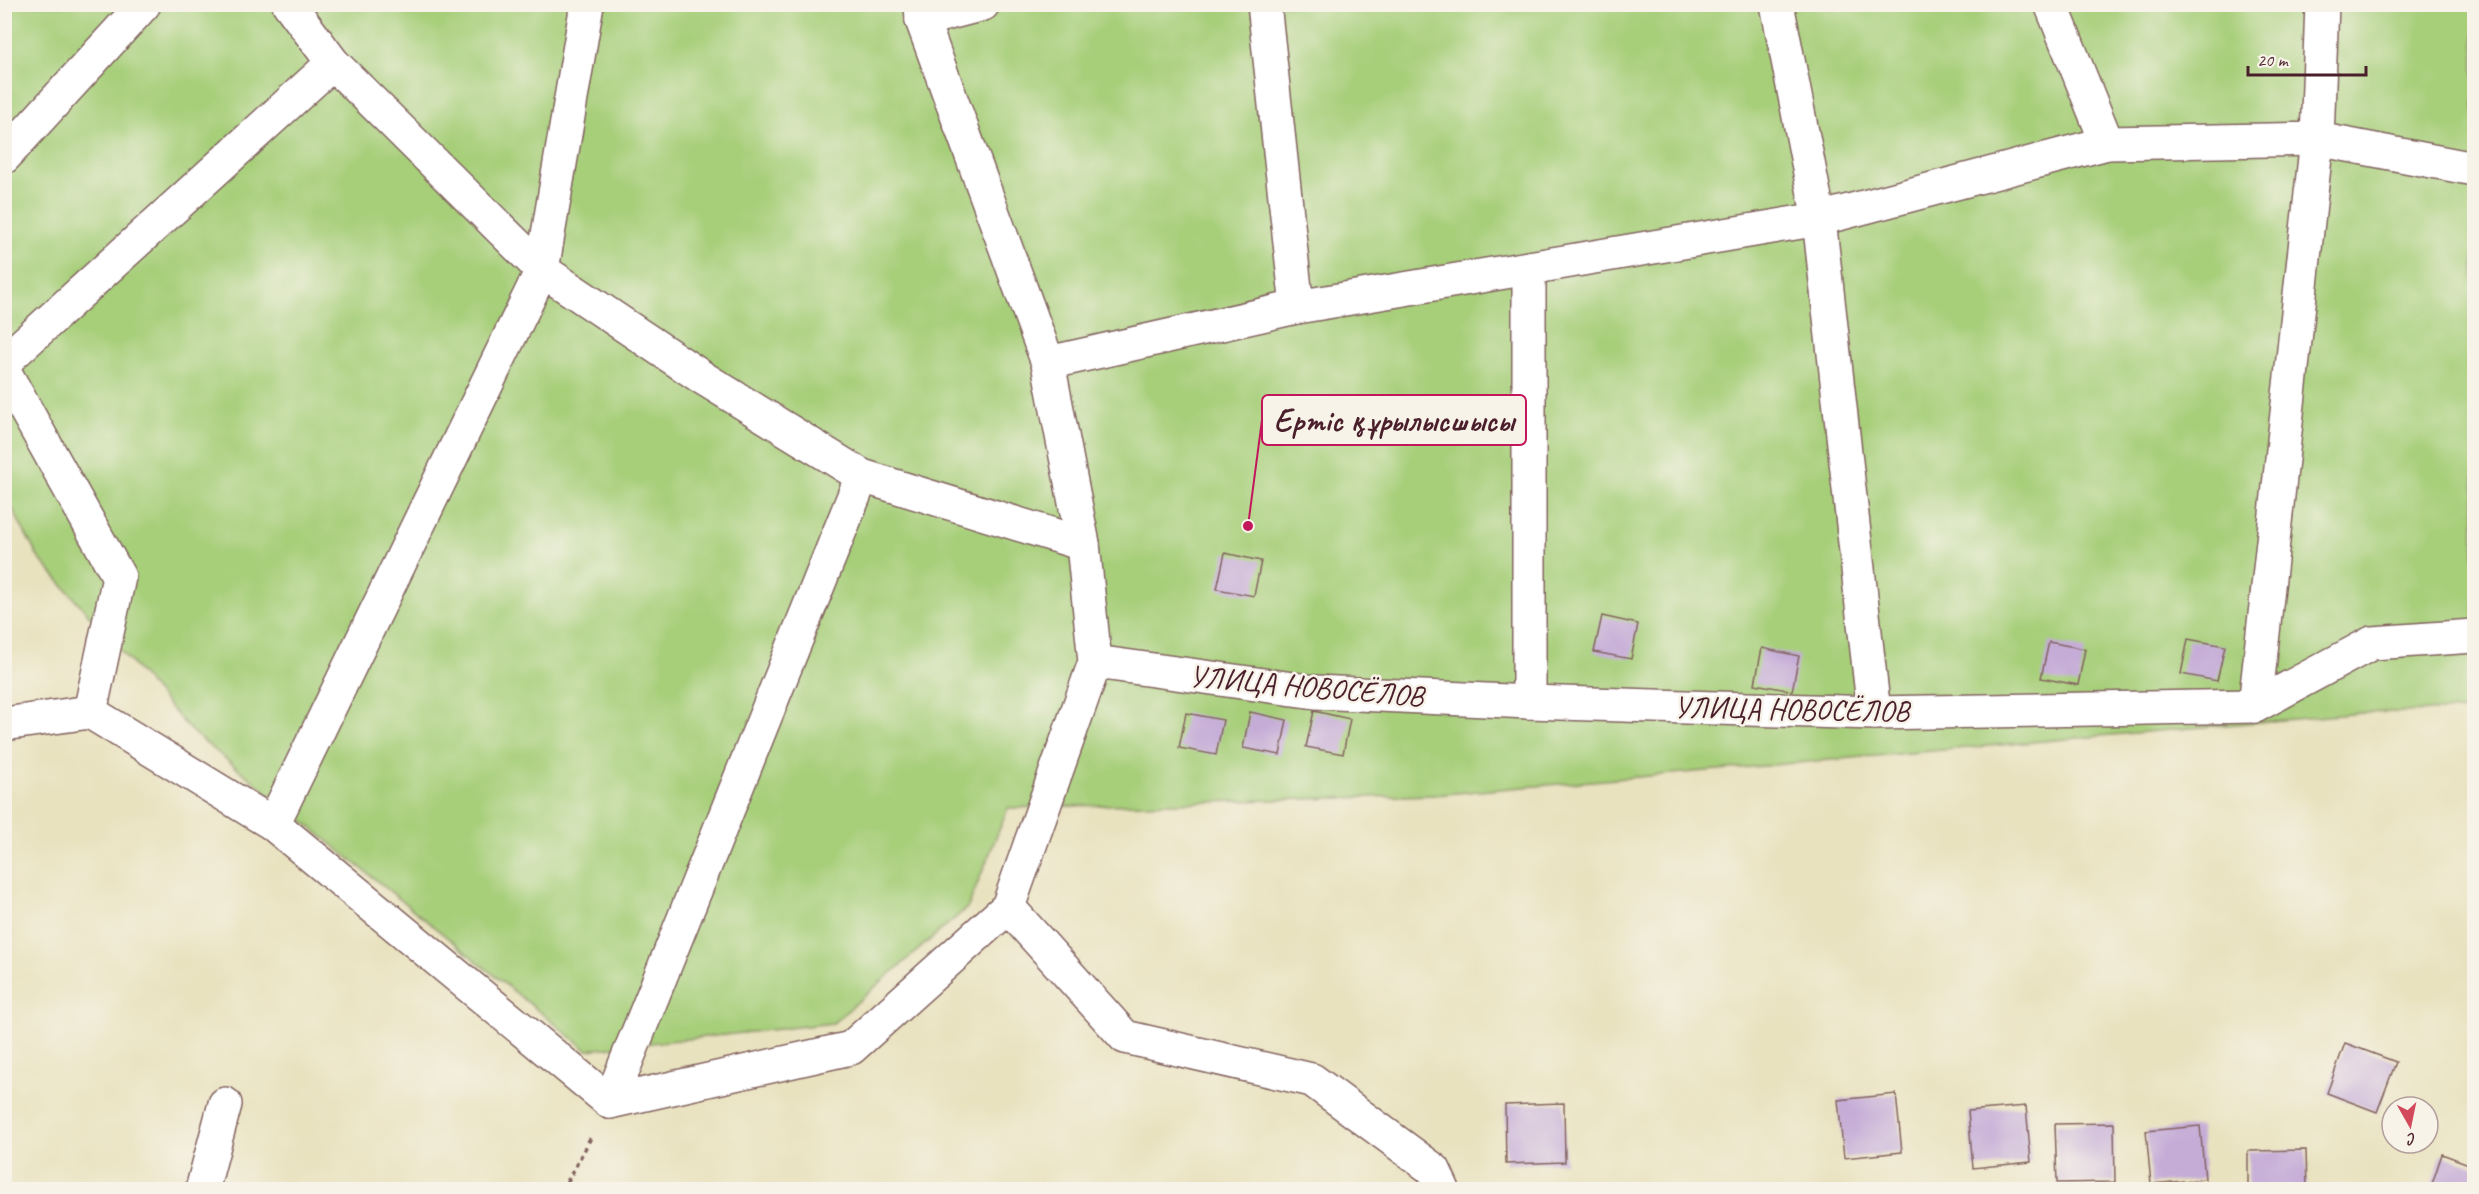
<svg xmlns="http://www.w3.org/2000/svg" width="2479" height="1194" font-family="Caveat,sans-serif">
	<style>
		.green { fill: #a7cf7a; stroke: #787752; stroke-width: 1.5 }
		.building { fill: #c5acd7 }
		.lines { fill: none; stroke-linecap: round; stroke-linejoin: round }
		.street-casing { stroke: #82635f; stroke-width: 36 }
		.path { stroke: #82635f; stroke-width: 4; stroke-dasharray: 4.5 4.5; stroke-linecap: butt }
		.street { stroke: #fff; stroke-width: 33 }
		.labels { text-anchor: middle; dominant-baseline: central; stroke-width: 5; stroke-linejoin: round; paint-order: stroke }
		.street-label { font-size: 30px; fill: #4a1f2b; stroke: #f7f3e8 }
		.leader { fill: none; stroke: #c2185b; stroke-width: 2 }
		.callout-dot { fill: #c2185b; stroke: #f7f3e8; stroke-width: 2 }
		.callout { fill: #f7f3e8; stroke: #c2185b; stroke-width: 2 }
		.callout-label { font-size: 32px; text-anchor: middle; font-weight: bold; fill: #4a1f2b }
	</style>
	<rect width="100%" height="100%" fill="#f7f3e8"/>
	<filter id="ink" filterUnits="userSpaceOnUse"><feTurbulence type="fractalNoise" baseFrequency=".0167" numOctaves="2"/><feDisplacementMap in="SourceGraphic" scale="12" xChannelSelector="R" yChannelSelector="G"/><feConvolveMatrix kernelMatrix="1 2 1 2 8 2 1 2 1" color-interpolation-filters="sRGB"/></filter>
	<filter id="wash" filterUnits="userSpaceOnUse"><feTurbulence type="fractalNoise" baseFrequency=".008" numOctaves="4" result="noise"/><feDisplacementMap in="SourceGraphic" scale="24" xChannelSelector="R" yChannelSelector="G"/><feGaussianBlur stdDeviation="1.35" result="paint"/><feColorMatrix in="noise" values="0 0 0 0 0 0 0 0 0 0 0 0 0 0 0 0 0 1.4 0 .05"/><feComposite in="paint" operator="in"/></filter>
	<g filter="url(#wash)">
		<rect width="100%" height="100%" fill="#e9e2bf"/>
		<polygon class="green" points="4,5 2474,5 2474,710 2361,713 1434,795 1008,808 968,907 833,1023 587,1050 191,731 38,557 5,495"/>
		<g id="blocks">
			<g class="building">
				<polygon points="1225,553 1261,561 1254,596 1217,589"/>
				<polygon points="1602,616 1638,624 1631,659 1594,652"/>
				<polygon points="2188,639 2225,646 2217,681 2181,674"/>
				<polygon points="2049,642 2085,649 2078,685 2041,678"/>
				<polygon points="1762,648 1799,656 1792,691 1755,684"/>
				<polygon points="1314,711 1350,719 1343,754 1306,747"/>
				<polygon points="1250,712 1287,720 1280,755 1243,748"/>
				<polygon points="1186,713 1223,720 1216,755 1179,748"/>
				<polygon points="2345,1043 2396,1062 2377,1112 2327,1093"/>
				<polygon points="1896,1094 1902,1152 1844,1158 1838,1100"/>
				<polygon points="1564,1103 1565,1162 1506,1164 1505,1105"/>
				<polygon points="2026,1106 2031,1162 1973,1168 1968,1111"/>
				<polygon points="2114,1123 2115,1182 2057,1183 2055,1124"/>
				<polygon points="2200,1126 2205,1179 2151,1184 2146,1131"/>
				<polygon points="2306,1150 2307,1190 2248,1190 2248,1151"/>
				<polygon points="2442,1154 2474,1166 2474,1190 2430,1190"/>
			</g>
		</g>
	</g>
	<g filter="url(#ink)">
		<use href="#blocks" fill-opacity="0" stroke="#82635f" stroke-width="1.5"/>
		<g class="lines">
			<defs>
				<g id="street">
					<polyline points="289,4 333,63 542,270 703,378 862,476 1083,544"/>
					<polyline points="1264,4 1297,307"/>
					<polyline points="1777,4 1819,219 1874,713"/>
					<polyline points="2051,4 2107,143"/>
					<polyline points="922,20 983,4"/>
					<polyline points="4,157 144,4"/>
					<polyline points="1529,268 1529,702"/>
					<polyline points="4,362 333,63"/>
					<polyline points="1048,363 1297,307 1819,219 2107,143 2317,139 2322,4"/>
					<polyline points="4,371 119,577 90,712"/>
					<polyline points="1095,662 1315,692 1529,702 1874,713 2255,706 2372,643 2474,636"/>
					<polyline points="2255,706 2317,139 2474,169"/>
					<polyline points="4,724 90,712 273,824 610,1102 851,1048 1008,907 1095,662 1083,544 1048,363 922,20 921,4"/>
					<polyline points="273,824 542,270 587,4"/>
					<polyline points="1008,907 1125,1037 1312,1080 1434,1170 1443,1190"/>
					<polyline points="610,1102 862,476"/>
					<polyline points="202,1190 225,1104"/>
				</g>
			</defs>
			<use href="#street" class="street-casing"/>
			<polyline class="path" points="563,1190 592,1135"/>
			<use href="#street" class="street"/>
		</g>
	</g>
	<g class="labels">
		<g class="street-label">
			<text transform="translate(1306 686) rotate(5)">УЛИЦА НОВОСЁЛОВ</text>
			<text transform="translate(1791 709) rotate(1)">УЛИЦА НОВОСЁЛОВ</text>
		</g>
	</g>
	<path class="leader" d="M1248 526L1262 420"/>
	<circle class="callout-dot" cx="1248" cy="526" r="6"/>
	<rect class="callout" x="1262" y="395" width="264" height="50" rx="6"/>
	<g class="callout-label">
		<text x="1394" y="431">Ертіс құрылысшысы</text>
	</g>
	<rect width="2479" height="1194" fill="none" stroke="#f7f3e8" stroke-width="24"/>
	<g transform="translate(2410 1125) rotate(171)"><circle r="28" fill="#f7f3e8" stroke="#b29e9c" stroke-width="1.5"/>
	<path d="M0-4.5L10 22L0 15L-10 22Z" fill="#d1495b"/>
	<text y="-9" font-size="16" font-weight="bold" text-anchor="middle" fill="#4a1f2b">С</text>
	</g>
	<path d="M2248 66v9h118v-9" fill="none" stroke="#4a1f2b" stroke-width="3"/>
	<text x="2257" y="66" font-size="18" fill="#4a1f2b" stroke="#f7f3e8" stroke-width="4.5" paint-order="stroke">20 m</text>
</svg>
